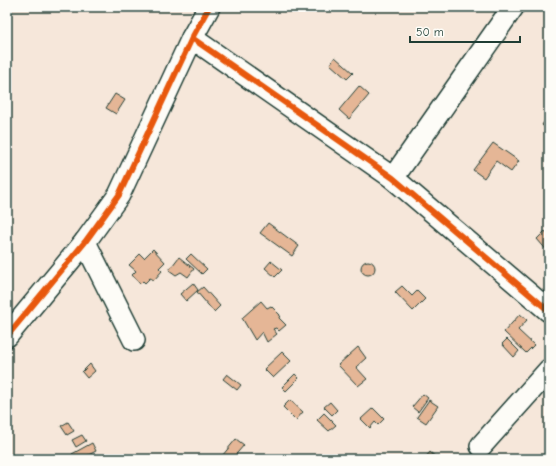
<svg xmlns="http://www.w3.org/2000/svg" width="556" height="466" font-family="'Comic Neue',sans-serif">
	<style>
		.building { fill: #e5b696; stroke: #1f3d34 }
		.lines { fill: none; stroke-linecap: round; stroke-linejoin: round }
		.minor-casing { stroke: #1f3d34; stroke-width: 24 }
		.minor { stroke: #fdfcf7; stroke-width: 21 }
		.cycleway-casing { stroke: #fdfcf7; stroke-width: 8 }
		.cycleway { stroke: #e8590c; stroke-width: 6 }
	</style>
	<rect width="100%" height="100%" fill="#f6e7da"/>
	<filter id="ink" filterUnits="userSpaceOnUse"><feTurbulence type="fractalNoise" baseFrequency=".025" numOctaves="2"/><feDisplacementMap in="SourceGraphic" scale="8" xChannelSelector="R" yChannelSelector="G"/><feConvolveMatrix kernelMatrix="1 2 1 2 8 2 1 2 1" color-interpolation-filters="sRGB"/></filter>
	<g filter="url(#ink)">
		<g class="building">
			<polygon points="335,57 353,73 347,79 330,64"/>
			<polygon points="359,86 369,95 349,119 339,110"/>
			<polygon points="115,94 125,100 116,114 106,108"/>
			<polygon points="548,116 549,117 549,131 542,125"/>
			<polygon points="493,143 519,161 511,172 496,161 484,178 473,170"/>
			<polygon points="268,223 299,246 292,256 260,233"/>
			<polygon points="545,231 549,236 549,253 537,239"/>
			<polygon points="153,249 165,262 159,268 162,271 154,280 150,278 145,283 143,281 140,284 132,275 136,271 129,265 140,254 144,258"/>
			<polygon points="191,254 207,269 202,274 186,259"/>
			<polygon points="179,257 194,269 188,277 181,272 176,275 169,270"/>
			<polygon points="271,261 282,270 275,277 265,268"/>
			<circle cx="368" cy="268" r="7"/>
			<polygon points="193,283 198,290 186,301 180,294"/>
			<polygon points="402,286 412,296 417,291 425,299 413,311 395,292"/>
			<polygon points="203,287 220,306 214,312 197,292"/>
			<polygon points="261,301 267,308 271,306 280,315 279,318 286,325 279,331 276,328 273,329 277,334 267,342 262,332 255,340 242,318"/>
			<polygon points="520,314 527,320 518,330 534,345 526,353 504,332"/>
			<polygon points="507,339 519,351 514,357 502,344"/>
			<polygon points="358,347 366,358 356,367 367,379 358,386 338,365"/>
			<polygon points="282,352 291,361 273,378 264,369"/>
			<polygon points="90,364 95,371 87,378 82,372"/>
			<polygon points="227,374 241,385 237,390 223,379"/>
			<polygon points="295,374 299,378 286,391 282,387"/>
			<polygon points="423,394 428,398 418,412 412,407"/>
			<polygon points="290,400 303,412 296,420 283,407"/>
			<polygon points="429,400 438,406 426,423 417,417"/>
			<polygon points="330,402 337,410 332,415 324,407"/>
			<polygon points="373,408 384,419 378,425 375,422 370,428 361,419"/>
			<polygon points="324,413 336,425 329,431 317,420"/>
			<polygon points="68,422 74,431 67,435 61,426"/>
			<polygon points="82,435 86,441 76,447 72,440"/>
			<polygon points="236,439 244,445 232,459 225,459 222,456"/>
			<polygon points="92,443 96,451 81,459 75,459 72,454"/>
			<polygon points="430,452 438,459 424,459"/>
		</g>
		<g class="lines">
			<defs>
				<g id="minor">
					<polyline points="192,38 393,178 549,311"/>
					<polyline points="393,178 513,7"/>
					<polyline points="85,242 134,340"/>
					<polyline points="7,336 85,242 119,195 192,38 209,7"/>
					<polyline points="481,446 549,370"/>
				</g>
			</defs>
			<use href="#minor" class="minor-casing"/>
			<use href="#minor" class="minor"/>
			<defs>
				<g id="cycleway">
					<polyline points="192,38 393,178 549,311"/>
					<polyline points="7,336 85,242 119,195 192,38 209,7"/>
				</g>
			</defs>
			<use href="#cycleway" class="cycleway-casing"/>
			<use href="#cycleway" class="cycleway"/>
		</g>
	</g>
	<rect width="556" height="466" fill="none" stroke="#fdfcf7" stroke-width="24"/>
	<rect x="12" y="12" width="532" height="442" fill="none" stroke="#1f3d34" stroke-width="1.5" filter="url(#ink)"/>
	<path d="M410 36v6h110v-6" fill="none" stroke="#1f3d34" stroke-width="2"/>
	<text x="416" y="36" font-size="12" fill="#1f3d34" stroke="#fdfcf7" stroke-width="3" paint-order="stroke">50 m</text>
</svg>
